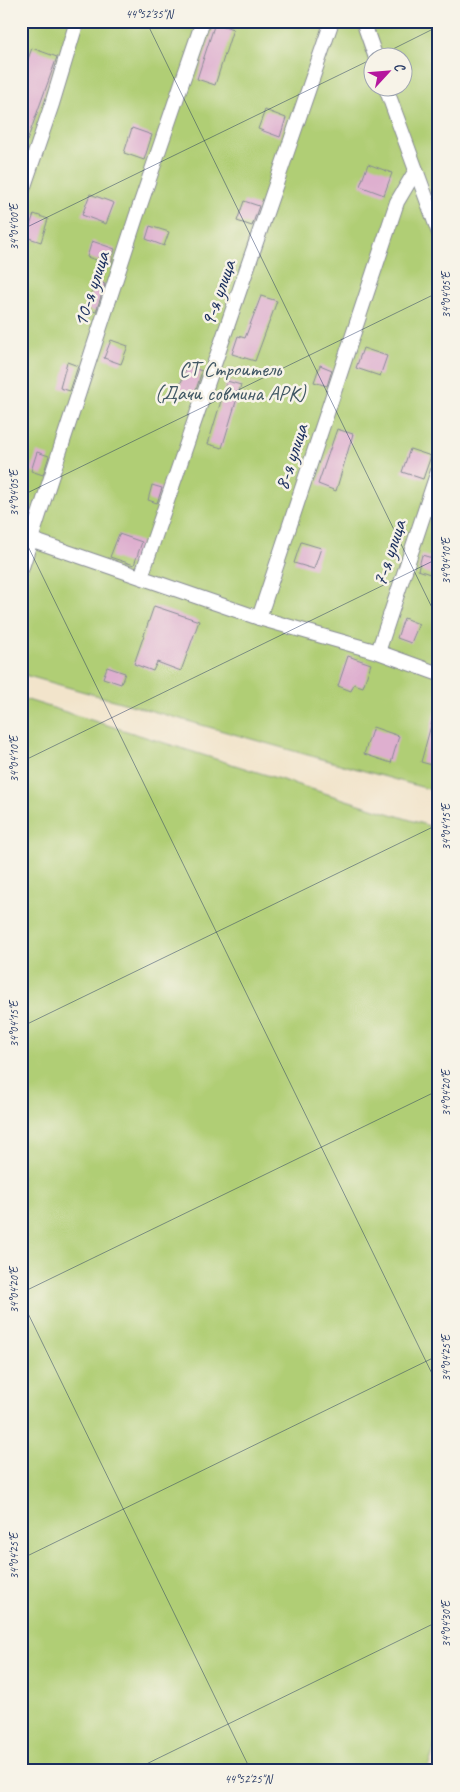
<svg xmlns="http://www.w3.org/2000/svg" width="460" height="1792" font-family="Caveat,sans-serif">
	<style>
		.green { fill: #b0ce75; stroke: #667e6a; fill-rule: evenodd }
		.building { fill: #deafcf }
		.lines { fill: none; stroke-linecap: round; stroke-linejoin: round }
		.minor-casing { stroke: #868a94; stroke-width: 16 }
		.minor { stroke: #fff; stroke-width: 14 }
		.ticks { fill: none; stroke: #1b2f5e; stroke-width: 1; stroke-opacity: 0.45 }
		.labels { text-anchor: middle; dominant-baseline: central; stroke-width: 5; stroke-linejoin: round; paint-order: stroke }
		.street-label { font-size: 21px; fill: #1b2f5e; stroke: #f7f3e8 }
		.park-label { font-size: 21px; fill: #405764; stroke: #f7f3e8 }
		.neatline { fill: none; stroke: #1b2f5e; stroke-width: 2 }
		.ticks-label { font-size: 12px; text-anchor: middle; fill: #1b2f5e }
	</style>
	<rect width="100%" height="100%" fill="#f7f3e8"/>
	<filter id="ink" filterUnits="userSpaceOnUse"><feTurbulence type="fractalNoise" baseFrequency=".02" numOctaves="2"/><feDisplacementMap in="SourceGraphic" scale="10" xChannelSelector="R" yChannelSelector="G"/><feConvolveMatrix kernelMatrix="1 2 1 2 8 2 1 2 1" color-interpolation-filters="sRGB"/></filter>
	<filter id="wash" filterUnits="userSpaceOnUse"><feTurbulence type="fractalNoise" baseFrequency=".0096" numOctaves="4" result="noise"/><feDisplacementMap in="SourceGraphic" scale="20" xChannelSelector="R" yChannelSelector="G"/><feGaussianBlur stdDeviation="1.12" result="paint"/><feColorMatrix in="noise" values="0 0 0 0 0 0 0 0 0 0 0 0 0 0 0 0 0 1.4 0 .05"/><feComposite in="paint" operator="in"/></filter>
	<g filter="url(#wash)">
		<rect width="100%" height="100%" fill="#f2e4cb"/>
		<g class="green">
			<path d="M21,21H439V792L21,674ZM372,58H402V88H372Z"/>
			<polygon points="21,698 439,829 439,1733 427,1771 21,1771"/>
		</g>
		<g id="blocks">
			<g class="building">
				<polygon points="215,23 233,29 215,85 197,79"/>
				<polygon points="32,48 57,57 23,152 21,78"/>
				<polygon points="265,110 286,118 280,137 258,129"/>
				<polygon points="132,128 152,135 144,160 124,153"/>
				<polygon points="368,164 392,173 384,195 360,186"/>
				<polygon points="90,194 114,203 106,224 82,215"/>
				<polygon points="244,201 259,206 252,226 237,221"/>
				<polygon points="34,214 48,219 41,242 26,237"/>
				<polygon points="150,226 169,232 164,246 146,239"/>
				<polygon points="92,241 115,249 111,265 87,257"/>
				<polygon points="95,281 105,284 96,312 86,309"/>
				<polygon points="261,296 277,301 255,361 232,354 238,336 245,338"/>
				<polygon points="111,340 128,346 121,364 104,358"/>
				<polygon points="363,348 387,356 380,376 356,368"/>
				<polygon points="67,362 78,366 70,391 60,388"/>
				<polygon points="320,365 332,370 327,386 314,382"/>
				<polygon points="187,366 202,371 194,396 178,391"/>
				<polygon points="227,381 241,385 222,448 208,444"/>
				<polygon points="337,429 353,434 336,491 318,484"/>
				<polygon points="410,449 431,456 423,479 402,472"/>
				<polygon points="37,452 49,456 43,475 31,471"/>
				<polygon points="152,485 162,488 157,503 148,500"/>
				<polygon points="119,534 142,542 134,565 110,557"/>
				<polygon points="301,542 321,548 314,569 294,563"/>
				<polygon points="422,555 439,560 439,577 418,570"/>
				<polygon points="154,606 199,621 181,671 157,662 153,671 134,664"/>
				<polygon points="404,618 419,624 411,643 397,638"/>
				<polygon points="348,656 371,664 363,687 354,684 351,691 338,686"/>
				<polygon points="107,667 125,673 121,684 103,678"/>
				<polygon points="435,711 439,711 439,767 421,762"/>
				<polygon points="373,727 399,736 391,763 364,754"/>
			</g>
		</g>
	</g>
	<g filter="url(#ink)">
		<use href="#blocks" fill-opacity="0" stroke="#868a94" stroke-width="1"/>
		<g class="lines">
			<defs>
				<g id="minor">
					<polyline points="363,21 376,58"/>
					<polyline points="386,88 439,233"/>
					<polyline points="21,195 52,104 77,21"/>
					<polyline points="21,536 259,618 378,652 439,674"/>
					<polyline points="21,570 136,217 203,21"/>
					<polyline points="141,577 332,21"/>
					<polyline points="259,618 397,202 416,170"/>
					<polyline points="378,652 439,468"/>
				</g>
			</defs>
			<use href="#minor" class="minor-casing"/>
			<use href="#minor" class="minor"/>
		</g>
	</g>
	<path class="ticks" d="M146,21L439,622M375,58L439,26M21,230L372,59M21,496L439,292M21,532L439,1388M21,762L439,558M21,1027L439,824M21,1293L439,1090M21,1299L251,1771M21,1559L439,1355M132,1771L439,1621"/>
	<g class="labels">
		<g class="street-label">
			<text transform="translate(91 289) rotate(-72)">10-я улица</text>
			<text transform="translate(218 293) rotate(-71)">9-я улица</text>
			<text transform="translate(291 457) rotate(-72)">8-я улица</text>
			<text transform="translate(389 553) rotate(-72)">7-я улица</text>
		</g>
		<g class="park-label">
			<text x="230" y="369">СТ Строитель<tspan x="230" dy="24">(Дачи совмина АРК)</tspan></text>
		</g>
	</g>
	<rect width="460" height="1792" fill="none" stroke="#f7f3e8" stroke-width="55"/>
	<g transform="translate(388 72) rotate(64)"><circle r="24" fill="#f7f3e8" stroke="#9fa5b1"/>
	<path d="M0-4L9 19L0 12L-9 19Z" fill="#b5179e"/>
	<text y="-8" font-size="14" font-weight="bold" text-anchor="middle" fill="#1b2f5e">С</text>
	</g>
	<rect x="28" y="28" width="404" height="1736" class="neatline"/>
	<g class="ticks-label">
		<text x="149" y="18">44°52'35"N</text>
		<text transform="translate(14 227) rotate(-90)" y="4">34°04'00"E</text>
		<text transform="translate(446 295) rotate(-90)" y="4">34°04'05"E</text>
		<text transform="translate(14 493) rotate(-90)" y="4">34°04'05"E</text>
		<text transform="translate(446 561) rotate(-90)" y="4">34°04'10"E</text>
		<text transform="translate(14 759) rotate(-90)" y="4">34°04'10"E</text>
		<text transform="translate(446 827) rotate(-90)" y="4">34°04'15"E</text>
		<text transform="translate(14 1024) rotate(-90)" y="4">34°04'15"E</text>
		<text transform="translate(446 1093) rotate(-90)" y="4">34°04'20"E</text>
		<text transform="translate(14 1290) rotate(-90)" y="4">34°04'20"E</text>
		<text transform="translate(446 1358) rotate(-90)" y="4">34°04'25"E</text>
		<text transform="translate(14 1556) rotate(-90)" y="4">34°04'25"E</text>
		<text transform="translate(446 1624) rotate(-90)" y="4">34°04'30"E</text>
		<text x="248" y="1783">44°52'25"N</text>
	</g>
</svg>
